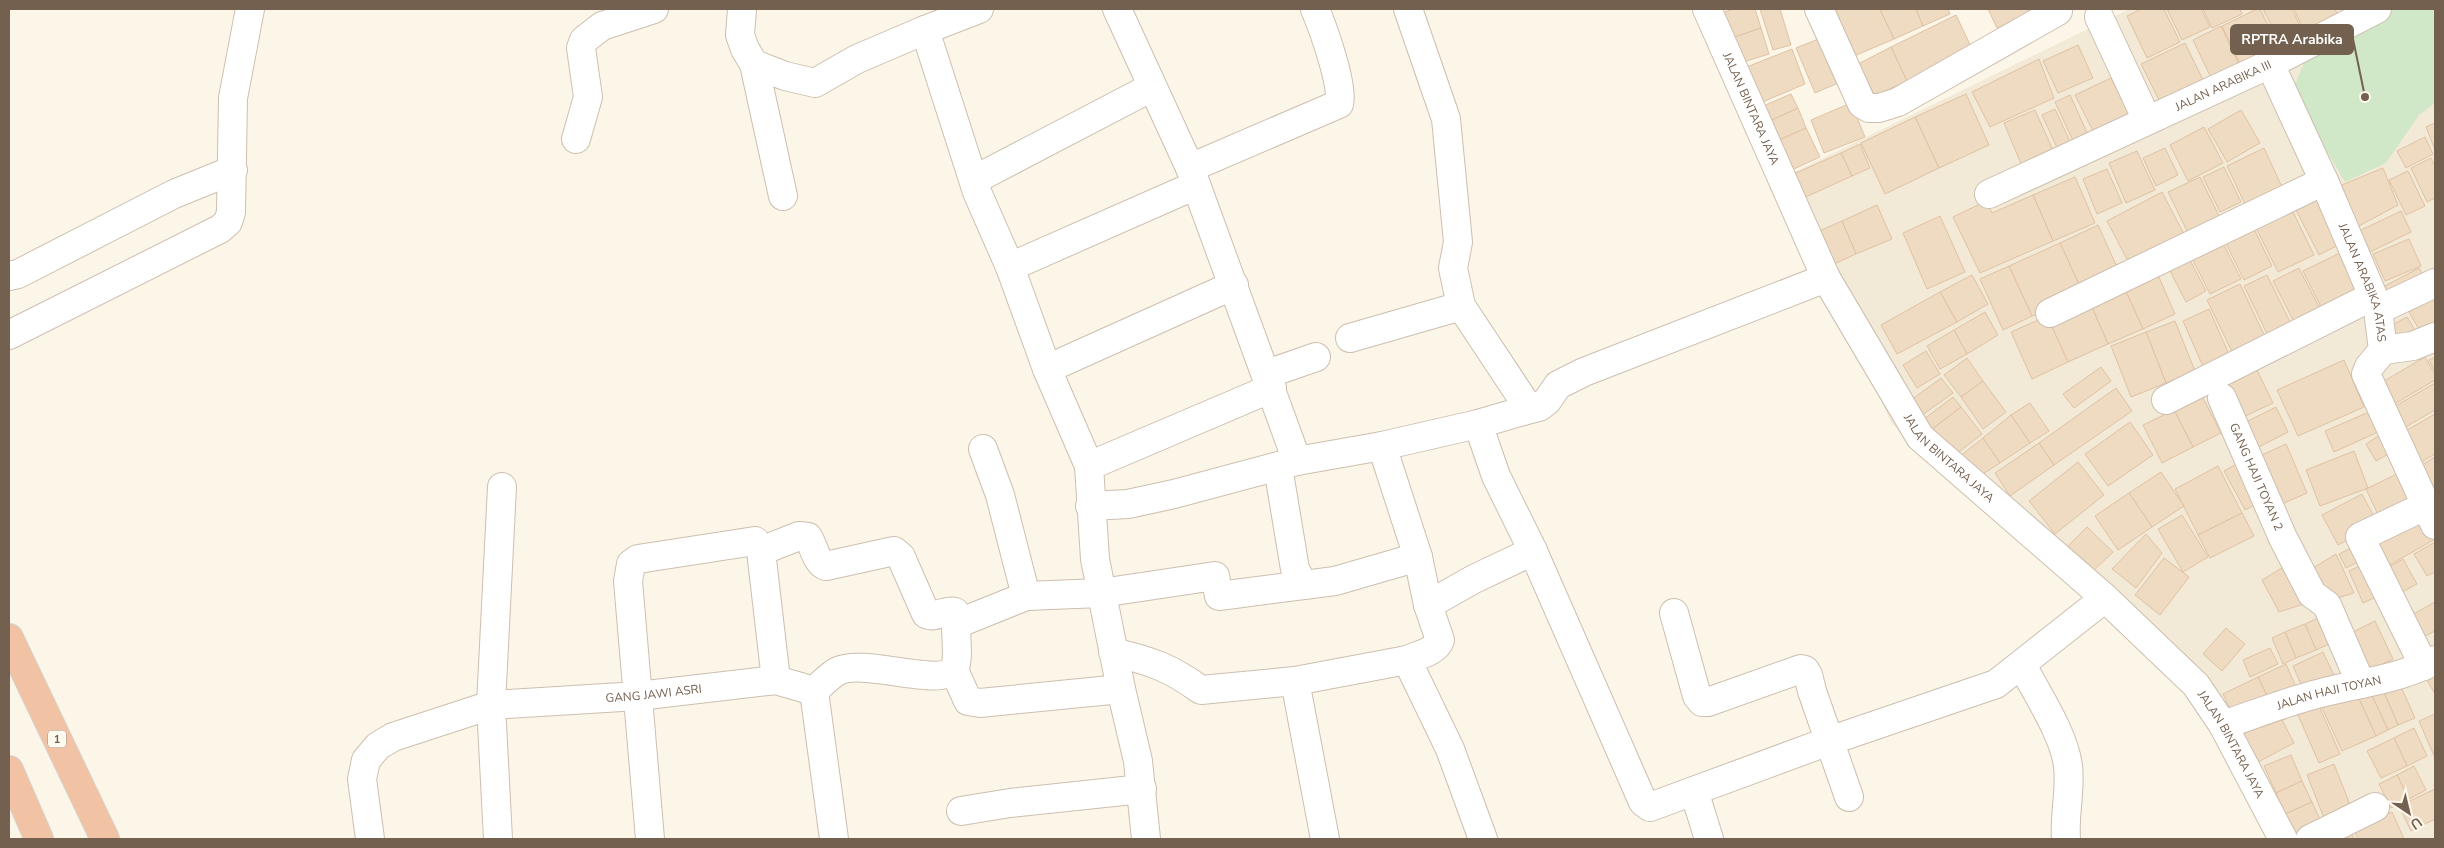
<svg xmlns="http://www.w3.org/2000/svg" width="2444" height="848" font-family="'Nunito Sans',sans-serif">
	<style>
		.residential { fill: #f2e9d7 }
		.green { fill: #d0e8c7 }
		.building { fill: #efdac2; stroke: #e0c2a3 }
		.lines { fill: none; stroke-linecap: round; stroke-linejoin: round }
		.minor-casing { stroke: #cdbfaf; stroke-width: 30 }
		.tertiary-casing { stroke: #cdbfaf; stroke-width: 30 }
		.motorway-casing { stroke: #d8d2cd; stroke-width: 30 }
		.minor { stroke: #fff; stroke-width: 28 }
		.tertiary { stroke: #fff; stroke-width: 28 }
		.motorway { stroke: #f1c2a4; stroke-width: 28 }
		.labels { text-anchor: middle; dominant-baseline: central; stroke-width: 4; stroke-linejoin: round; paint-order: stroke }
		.shield { fill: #fefaef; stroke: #9d8e7e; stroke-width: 1 }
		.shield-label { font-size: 11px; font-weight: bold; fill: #74604e }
		.street-label { font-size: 12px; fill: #74604e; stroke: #fefaef }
		.leader { fill: none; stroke: #74604e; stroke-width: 2 }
		.callout-dot { fill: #74604e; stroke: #fefaef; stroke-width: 2 }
		.callout { fill: #74604e; stroke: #74604e; stroke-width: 2 }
		.callout-label { font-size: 14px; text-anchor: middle; font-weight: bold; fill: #fff }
	</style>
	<rect width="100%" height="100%" fill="#fbf6e8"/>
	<polygon class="residential" points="2129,9 2435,9 2435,839 2279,839 2226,720 1892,424 1776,181"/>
	<polygon class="green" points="2383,9 2435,9 2435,103 2419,115 2386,163 2345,182 2292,92 2310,48"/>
	<g class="building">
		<polygon points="1734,9 1755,9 1761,28 1726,40 1718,14"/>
		<polygon points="1760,9 1780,9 1791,45 1773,50"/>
		<polygon points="1833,9 1880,9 1894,39 1847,59"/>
		<polygon points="1880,9 1916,9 1923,26 1894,39"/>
		<polygon points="1916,9 1948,9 1950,14 1923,26"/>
		<polygon points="1988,9 2037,9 1997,28"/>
		<polygon points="2141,9 2164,9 2180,42 2147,58 2127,16"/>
		<polygon points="2167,9 2201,9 2210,27 2182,40"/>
		<polygon points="2203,9 2240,9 2242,14 2212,28"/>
		<polygon points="2257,9 2260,9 2282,54 2244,72 2222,26"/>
		<polygon points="2263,9 2292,9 2307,40 2284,51"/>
		<polygon points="2294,9 2335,9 2341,21 2307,37"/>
		<polygon points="1956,15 1972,49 1907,81 1891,47"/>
		<polygon points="2221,26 2242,71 2214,84 2193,40"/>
		<polygon points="1761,28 1769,54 1734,65 1726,40"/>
		<polygon points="1826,36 1845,80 1815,93 1796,48"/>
		<polygon points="2185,43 2204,82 2161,104 2141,64"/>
		<polygon points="2078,45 2093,78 2058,93 2043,61"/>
		<polygon points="1891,47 1907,81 1875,96 1858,64"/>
		<polygon points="1792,49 1805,84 1753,106 1739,70"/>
		<polygon points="2039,59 2054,98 1990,127 1972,92"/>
		<polygon points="2111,78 2132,120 2096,137 2075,95"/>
		<polygon points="1791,94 1798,108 1761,125 1754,110"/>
		<polygon points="1966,94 1989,145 1939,168 1915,117"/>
		<polygon points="2070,95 2090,139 2075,145 2055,102"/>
		<polygon points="1851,103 1865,137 1824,153 1811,120"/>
		<polygon points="1798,108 1806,128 1770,144 1761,125"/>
		<polygon points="2055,109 2073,148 2060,154 2042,115"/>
		<polygon points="2035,110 2056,157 2024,171 2004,123"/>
		<polygon points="2241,110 2260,143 2227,162 2208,129"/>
		<polygon points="1915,117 1939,168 1885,194 1861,143"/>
		<polygon points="2435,123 2435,150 2426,127"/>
		<polygon points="2204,127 2223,163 2188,181 2170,145"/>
		<polygon points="1806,128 1820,157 1783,174 1770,144"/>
		<polygon points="2425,137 2433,154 2406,168 2397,151"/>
		<polygon points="1860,144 1870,168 1852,176 1841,153"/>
		<polygon points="2165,148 2178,175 2156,186 2143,158"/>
		<polygon points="2264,148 2282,187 2245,204 2227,166"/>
		<polygon points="2137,151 2155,190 2126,203 2109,163"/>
		<polygon points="1841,153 1852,176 1799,200 1789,176"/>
		<polygon points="2431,158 2435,166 2435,198 2427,202 2411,168"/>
		<polygon points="2224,167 2241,202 2220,212 2203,177"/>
		<polygon points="2383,168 2398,205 2357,227 2337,187"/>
		<polygon points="2107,169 2122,203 2097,214 2083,179"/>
		<polygon points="2408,171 2425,206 2406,215 2389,180"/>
		<polygon points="2075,177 2095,223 2053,241 2033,195"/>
		<polygon points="2200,177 2221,220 2189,235 2168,192"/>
		<polygon points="2162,192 2186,238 2131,267 2107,221"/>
		<polygon points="2320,193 2344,242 2319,255 2294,206"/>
		<polygon points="2033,195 2053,241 1980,273 1953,217 1986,201 1992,213"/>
		<polygon points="1877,205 1892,239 1856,254 1842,221"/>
		<polygon points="2291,208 2314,255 2278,272 2255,226"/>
		<polygon points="2401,211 2411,232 2370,252 2359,231"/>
		<polygon points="1940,216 1965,272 1927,289 1903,233"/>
		<polygon points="1842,221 1856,254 1832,265 1817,232"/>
		<polygon points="2098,225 2121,276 2083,293 2060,243"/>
		<polygon points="2252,225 2272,266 2244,280 2224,239"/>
		<polygon points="2221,239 2241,279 2210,294 2190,254"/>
		<polygon points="2409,239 2421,266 2385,281 2373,254"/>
		<polygon points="2060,243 2083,293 2032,316 2009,266"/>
		<polygon points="2344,251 2362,289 2322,309 2303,271"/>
		<polygon points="2189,258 2206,291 2186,302 2169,269"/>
		<polygon points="2009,266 2032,316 2003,330 1980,279"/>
		<polygon points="2155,268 2175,314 2143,329 2122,283"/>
		<polygon points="2299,268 2322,313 2296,326 2273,281"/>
		<polygon points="2419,268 2426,280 2390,300 2383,287"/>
		<polygon points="1972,275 1988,304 1957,322 1940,292"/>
		<polygon points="2267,275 2293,328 2270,340 2244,286"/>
		<polygon points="2122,283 2143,329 2108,344 2088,298"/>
		<polygon points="2240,284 2266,339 2233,354 2207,300"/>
		<polygon points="1940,292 1957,322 1897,354 1881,325"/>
		<polygon points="2435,297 2435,331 2424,338 2409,312"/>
		<polygon points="2088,298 2108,344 2068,362 2047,316"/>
		<polygon points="2209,309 2232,361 2206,373 2183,321"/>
		<polygon points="1985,312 1998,335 1967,354 1954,330"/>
		<polygon points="2047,316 2068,362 2032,379 2011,332"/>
		<polygon points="2407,317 2419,337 2397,347 2386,328"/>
		<polygon points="2175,321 2195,371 2166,383 2146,332"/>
		<polygon points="1954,330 1967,354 1940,369 1927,346"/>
		<polygon points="2146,332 2166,383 2131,397 2111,346"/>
		<polygon points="1926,351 1940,374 1917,388 1903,365"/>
		<polygon points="2425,357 2435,374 2435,380 2386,409 2374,387"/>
		<polygon points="2435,357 2435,371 2429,360"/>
		<polygon points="1967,358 1983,381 1961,397 1944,375"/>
		<polygon points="2344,360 2364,407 2298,436 2277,390"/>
		<polygon points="2255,366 2273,403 2237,420 2219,383"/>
		<polygon points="2101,367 2111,381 2074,408 2063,394"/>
		<polygon points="1941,378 1953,393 1918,418 1907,403"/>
		<polygon points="1983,381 2006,412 1983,429 1961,397"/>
		<polygon points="2435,383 2435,410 2404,428 2392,408"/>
		<polygon points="2116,388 2132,411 2054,465 2039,443"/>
		<polygon points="2202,396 2221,433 2193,447 2174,410"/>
		<polygon points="1953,397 1961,407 1931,430 1923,420"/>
		<polygon points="2030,403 2049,431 2030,443 2011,415"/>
		<polygon points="1961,407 1982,434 1952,457 1931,430"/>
		<polygon points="2276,407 2288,432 2247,453 2238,426"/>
		<polygon points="2174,410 2193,447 2162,463 2143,425"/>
		<polygon points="2369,412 2378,432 2334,452 2325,431"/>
		<polygon points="2435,414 2435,454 2418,464 2400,434"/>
		<polygon points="2011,415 2030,443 2000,463 1983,438"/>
		<polygon points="2130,422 2153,455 2108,486 2085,454"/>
		<polygon points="2383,433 2394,451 2376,461 2366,444"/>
		<polygon points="1983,438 2000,463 1972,481 1955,460"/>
		<polygon points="2039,443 2054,465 2010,496 1995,473"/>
		<polygon points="2286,444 2307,493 2273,508 2251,460"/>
		<polygon points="2354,451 2368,488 2320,506 2306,470"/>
		<polygon points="2435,457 2435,494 2414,470"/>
		<polygon points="2078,462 2104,495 2055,534 2029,501"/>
		<polygon points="2240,462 2262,501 2245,510 2224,471"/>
		<polygon points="2218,466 2242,513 2198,535 2175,489"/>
		<polygon points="2161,472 2184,506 2152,527 2129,493"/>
		<polygon points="2401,472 2416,504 2381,521 2366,489"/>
		<polygon points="2129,493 2152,527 2118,550 2095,516"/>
		<polygon points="2362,494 2378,524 2338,545 2322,515"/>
		<polygon points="2423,511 2435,534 2435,539 2381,570 2366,543"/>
		<polygon points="2242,513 2254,536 2210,558 2198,535"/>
		<polygon points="2182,515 2208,557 2183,572 2158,529"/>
		<polygon points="2087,527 2113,552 2088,576 2063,551"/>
		<polygon points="2146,534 2162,553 2136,588 2112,569"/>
		<polygon points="2435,542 2435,572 2427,576 2414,554"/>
		<polygon points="2357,545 2364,559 2346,568 2339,554"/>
		<polygon points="2336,554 2354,593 2330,600 2313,568"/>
		<polygon points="2164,558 2189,577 2160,615 2135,595"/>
		<polygon points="2403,559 2417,584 2397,595 2384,570"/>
		<polygon points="2368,562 2382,594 2363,603 2349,571"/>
		<polygon points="2285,566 2304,604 2279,612 2262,580"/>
		<polygon points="2435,602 2435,631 2421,638 2408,617"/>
		<polygon points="2318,618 2329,644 2316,650 2305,624"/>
		<polygon points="2375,621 2393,659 2369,671 2351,633"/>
		<polygon points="2305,624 2316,650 2296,658 2285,632"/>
		<polygon points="2226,628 2245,644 2222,671 2203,654"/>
		<polygon points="2285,632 2296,658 2283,664 2272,638"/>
		<polygon points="2270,648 2278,664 2250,677 2243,660"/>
		<polygon points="2323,652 2334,675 2303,689 2293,666"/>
		<polygon points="2286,664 2296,687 2269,700 2258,677"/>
		<polygon points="2435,669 2435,694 2424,675"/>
		<polygon points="2258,677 2269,700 2234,717 2223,694"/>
		<polygon points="2397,678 2415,718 2398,725 2380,683"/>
		<polygon points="2380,683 2398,725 2388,730 2368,687"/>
		<polygon points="2368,687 2388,730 2376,736 2356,692"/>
		<polygon points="2356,692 2376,736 2342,751 2322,708"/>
		<polygon points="2319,706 2340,754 2319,763 2298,715"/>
		<polygon points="2278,712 2294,743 2258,762 2241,731"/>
		<polygon points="2435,714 2435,758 2419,721"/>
		<polygon points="2414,728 2427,756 2407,766 2394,738"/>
		<polygon points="2394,738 2407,766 2381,778 2367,751"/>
		<polygon points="2291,755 2302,781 2276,793 2264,766"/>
		<polygon points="2334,764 2353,812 2326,823 2307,775"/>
		<polygon points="2414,766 2426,790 2409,799 2397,775"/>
		<polygon points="2397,775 2409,799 2391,808 2379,784"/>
		<polygon points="2302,781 2312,802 2285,814 2276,793"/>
		<polygon points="2435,789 2435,819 2411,831 2399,806"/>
		<polygon points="2312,802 2322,824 2295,836 2285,814"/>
		<polygon points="2392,812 2404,839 2358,839 2353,829"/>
		<polygon points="2350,828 2354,839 2324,839"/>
	</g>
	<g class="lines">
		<defs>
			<g id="minor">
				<polyline points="742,9 740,35 745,49 754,64 785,76 815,83 857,59 925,30 977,192 1010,267 1047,369 1089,466 1095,559 1121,689 1138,761 1146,839"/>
				<polyline points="1117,9 1190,168 1297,461"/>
				<polyline points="1408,9 1446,119 1458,242 1453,268 1461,306 1526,404 1523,411 1478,424"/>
				<polyline points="1819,9 1862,104 1869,108 1879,108 1898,102 2058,11"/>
				<polyline points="2099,17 2147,120"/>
				<polyline points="925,30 979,9"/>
				<polyline points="754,64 783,196"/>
				<path id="s1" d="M2270,64L2324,181L2373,296L2378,310L2383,350L2369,367L2366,374L2435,525"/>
				<polyline points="576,139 588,97 581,48 584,40 602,26 654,9"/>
				<path d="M1190,168L1339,104C1344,86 1323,28 1315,9"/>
				<polyline points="974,180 1152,87"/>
				<path id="s2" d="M1989,194L2270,64L2377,9"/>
				<polyline points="1010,267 1196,185"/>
				<polyline points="9,276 18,274 174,194 233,170"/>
				<polyline points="2378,310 2435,283"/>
				<polyline points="2050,313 2324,181"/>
				<polyline points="9,335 220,229 228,222 231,212 233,98 250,9"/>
				<polyline points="1350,338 1461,306"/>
				<polyline points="2383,350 2413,346 2435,337"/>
				<polyline points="1047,369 1234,285"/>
				<polyline points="1267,374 1316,357"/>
				<path id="s3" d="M2222,398L2283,538L2312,594L2327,605L2361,684"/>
				<polyline points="2166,400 2373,296"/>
				<polyline points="1523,411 1539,407 1547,401 1558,385 1584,372 1826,278"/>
				<path d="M1382,446L1418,557L1428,605L1440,640C1436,652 1418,655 1407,660"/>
				<polyline points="983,449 1000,495 1026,596 1101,593 1215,576 1219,596 1335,581 1418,557"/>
				<polyline points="1089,466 1272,388"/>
				<polyline points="1278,467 1295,569 1303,585"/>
				<polyline points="1090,506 1128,504 1174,494 1297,461 1382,446 1478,424 1496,476 1533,551 1643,802 1650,807 1829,741 1996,684 2105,598"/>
				<path d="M761,551L799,536L808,537C814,546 816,563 826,566L894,551L901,557L926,614C935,619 945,609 955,612L959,623"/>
				<polyline points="1428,605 1474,579 1533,551"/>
				<polyline points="1674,613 1697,696 1702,702 1708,702 1801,669 1805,670 1808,675 1812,691 1849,797"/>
				<path d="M1113,652C1151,661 1169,667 1201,690L1295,681L1407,660L1450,749L1483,839"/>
				<path d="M2022,665C2037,694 2064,734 2068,766C2071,789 2064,815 2066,839"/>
				<polyline points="2424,666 2360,537 2425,506"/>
				<polyline points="954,670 968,701 980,703 1121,689"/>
				<polyline points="1295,681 1325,839"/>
				<path d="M814,691C821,685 830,675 838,671C865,658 939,688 954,669C959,664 956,636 956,628L959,623L1026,596"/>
				<polyline points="814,691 834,839"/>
				<path id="s4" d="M2223,725C2256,714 2288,701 2321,693C2359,683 2401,679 2435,660"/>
				<polyline points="1694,791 1709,839"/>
				<polyline points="961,811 1010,803 1142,789"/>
				<path id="s5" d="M370,839L362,779L366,760L378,746L393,737L491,705L638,696L776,680L814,691"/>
				<polyline points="498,839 491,705 502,487"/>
				<polyline points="650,839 628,581 631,564 638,559 755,541 761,551 776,680"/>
				<polyline points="2310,839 2375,807"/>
			</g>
			<g id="tertiary">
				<path id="s6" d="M1707,9L1826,278L1920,437L2105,598L2196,685L2223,725L2283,839"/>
			</g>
			<g id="motorway">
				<polyline points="9,638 105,839"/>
				<polyline points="9,770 39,839"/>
			</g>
		</defs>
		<use href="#minor" class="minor-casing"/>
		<use href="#tertiary" class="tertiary-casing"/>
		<use href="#motorway" class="motorway-casing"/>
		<use href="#minor" class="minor"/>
		<use href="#tertiary" class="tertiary"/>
		<use href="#motorway" class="motorway"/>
	</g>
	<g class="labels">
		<rect class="shield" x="48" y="730.5" width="18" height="17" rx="4"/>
		<g class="shield-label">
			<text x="57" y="739">1</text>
		</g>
		<g class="street-label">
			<text stroke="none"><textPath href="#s2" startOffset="258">JALAN ARABIKA III</textPath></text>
			<text stroke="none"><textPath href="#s6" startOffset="109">JALAN BINTARA JAYA</textPath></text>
			<text stroke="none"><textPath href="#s1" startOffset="238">JALAN ARABIKA ATAS</textPath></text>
			<text stroke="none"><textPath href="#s6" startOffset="514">JALAN BINTARA JAYA</textPath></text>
			<text stroke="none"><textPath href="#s3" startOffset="86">GANG HAJI TOYAN 2</textPath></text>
			<text stroke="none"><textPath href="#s4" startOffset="111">JALAN HAJI TOYAN</textPath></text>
			<text stroke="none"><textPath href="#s5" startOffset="382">GANG JAWI ASRI</textPath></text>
			<text stroke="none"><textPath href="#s6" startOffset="919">JALAN BINTARA JAYA</textPath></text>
		</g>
	</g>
	<path class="leader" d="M2365 97L2353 39"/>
	<circle class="callout-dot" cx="2365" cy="97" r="5"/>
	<rect class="callout" x="2231" y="25" width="122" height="29" rx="5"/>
	<g class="callout-label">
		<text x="2292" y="44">RPTRA Arabika</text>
	</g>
	<rect width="2444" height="848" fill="none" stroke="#74604e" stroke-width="20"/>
	<g transform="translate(2409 813) rotate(145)" stroke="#fefaef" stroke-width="4" paint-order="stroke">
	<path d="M0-4L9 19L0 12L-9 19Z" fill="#74604e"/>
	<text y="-8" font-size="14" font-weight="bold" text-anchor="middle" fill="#74604e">U</text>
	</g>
</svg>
